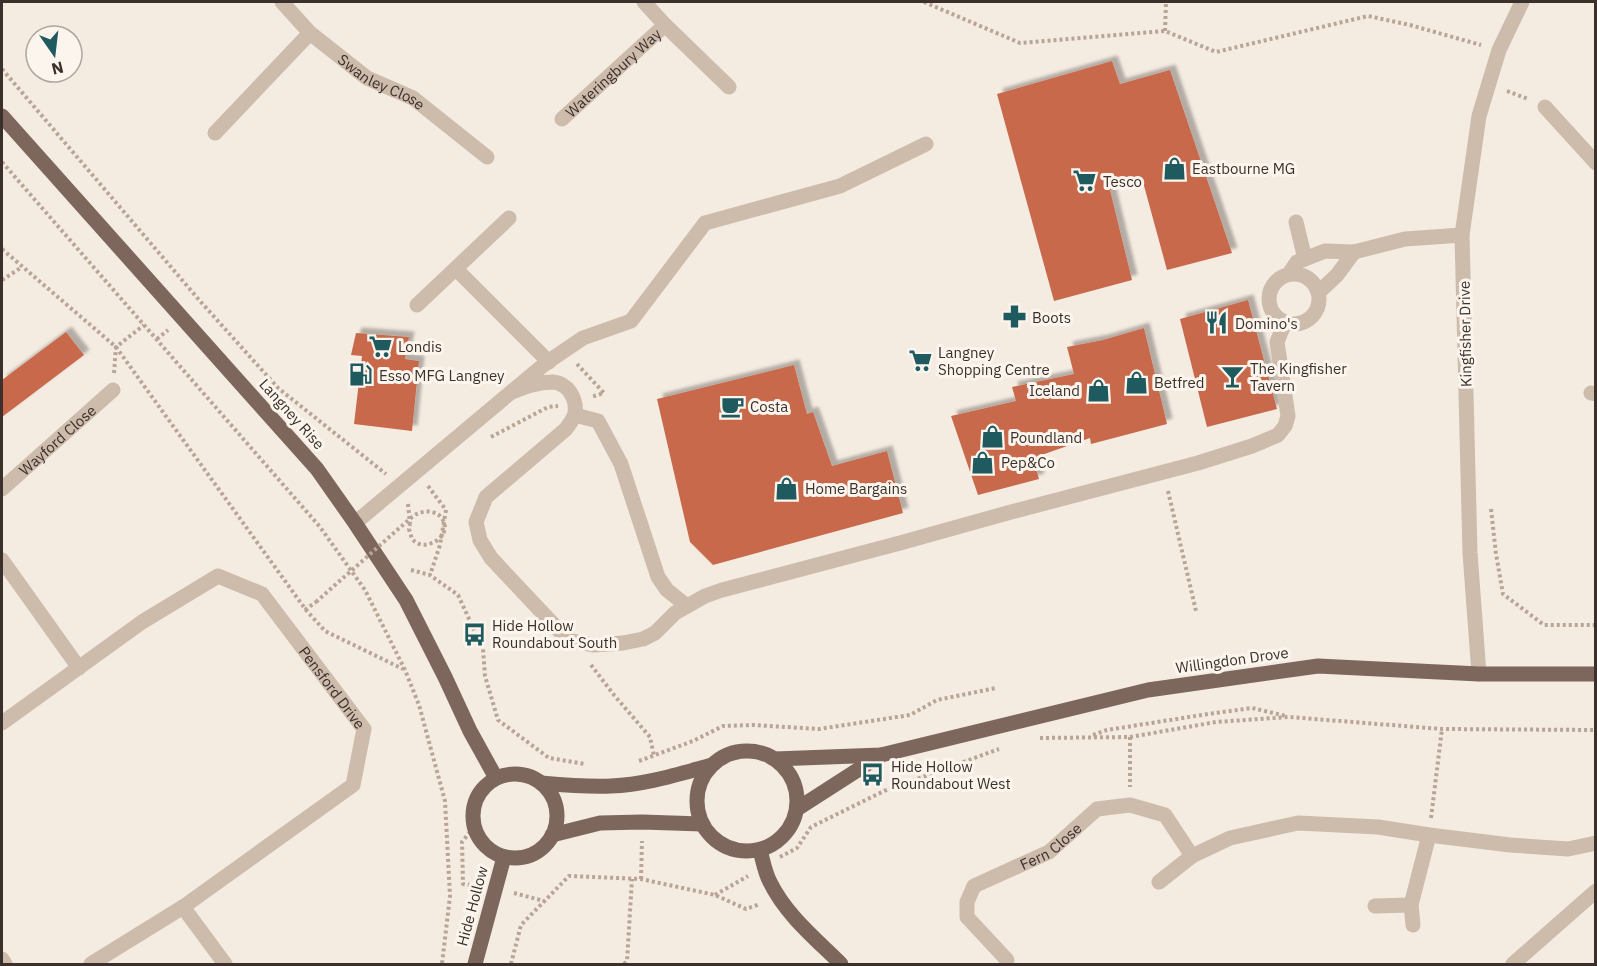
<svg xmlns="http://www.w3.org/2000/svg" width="1597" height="966" font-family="'IBM Plex Sans',sans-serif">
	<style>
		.building { fill: #c8694b; filter: url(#shadow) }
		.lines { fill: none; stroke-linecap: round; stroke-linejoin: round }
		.path { stroke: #b9a596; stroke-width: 4; stroke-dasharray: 3 3; stroke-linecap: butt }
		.minor { stroke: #cdbbac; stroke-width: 15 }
		.major { stroke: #7d675c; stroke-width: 15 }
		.path-bridge { stroke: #b9a596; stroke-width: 4; stroke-dasharray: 3 3; stroke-linecap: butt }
		.labels { text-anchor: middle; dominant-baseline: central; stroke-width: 6; stroke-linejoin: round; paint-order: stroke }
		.street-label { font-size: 15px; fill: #3b302b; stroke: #fbf5ee }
		.poi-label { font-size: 15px; fill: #3b302b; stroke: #fbf5ee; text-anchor: start }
	</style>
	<defs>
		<filter id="shadow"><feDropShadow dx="5.5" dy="-5.5" stdDeviation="1.5" flood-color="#0004"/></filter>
	</defs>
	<rect width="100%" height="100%" fill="#f4ebe1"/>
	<g class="building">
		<polygon points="1112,61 1120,84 1170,70 1232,253 1167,270 1143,182 1110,190 1132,280 1054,301 997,94"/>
		<polygon points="1248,300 1277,409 1207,427 1180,319"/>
		<polygon points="1144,328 1167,424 1091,444 1090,438 1033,458 1039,479 978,495 951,416 1016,401 1012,387 1074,374 1067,347 1103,340"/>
		<polygon points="66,332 84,355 2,417 2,380"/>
		<polygon points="356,333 409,337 405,359 419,361 412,431 354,424 362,356 351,355"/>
		<polygon points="794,365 807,414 813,412 832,466 887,451 903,513 713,565 690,542 657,399"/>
	</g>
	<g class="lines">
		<g class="path">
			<polyline points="924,2 1020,43 1165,31 1216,52 1368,16 1410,25 1481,45"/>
			<polyline points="1165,31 1166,2"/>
			<polyline points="2,69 200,301 278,388 386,474"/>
			<polyline points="1507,91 1528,99"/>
			<polyline points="2,162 320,527 365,590 405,670 419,705 445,801 450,896 442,964"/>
			<polyline points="2,249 116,347 306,610 325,631 403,669"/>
			<polyline points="2,280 22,267"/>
			<polyline points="157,339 168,330"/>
			<polyline points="577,364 604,393 591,397"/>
			<polyline points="114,373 116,347 144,325"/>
			<polyline points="491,437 548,407 558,406"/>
			<polyline points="428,486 446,510 440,545 430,575"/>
			<polyline points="1168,491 1196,611"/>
			<polyline points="408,504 410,524"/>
			<polyline points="1491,509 1496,554 1503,594 1544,625 1596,625"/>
			<polyline points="411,570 430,575 458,595 483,649 485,676 498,720 549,758 585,764"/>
			<polyline points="305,610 316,602"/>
			<polyline points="591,665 614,695 650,737 654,756"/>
			<polyline points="1093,735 1107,730 1208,714 1252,708 1286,716"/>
			<polyline points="1130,737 1130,787"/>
			<polyline points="1040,738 1130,737 1216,722 1289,717 1442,729 1596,730"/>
			<polyline points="639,761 693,741 723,726 753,725 819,729 910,715 937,700 996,688"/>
			<polyline points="1431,818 1442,729"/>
			<polyline points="474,827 462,842 463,884 477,886"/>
			<polyline points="780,857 797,848 811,827 884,791 999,749"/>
			<polyline points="641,879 642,841"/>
			<polyline points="514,893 544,901"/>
			<polyline points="715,895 748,876"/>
			<polyline points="511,964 521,925 569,876 641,879 715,895 746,909 760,904"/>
			<polyline points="624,964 627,961 632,879"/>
		</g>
		<g class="minor">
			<path id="s1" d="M282,2L310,33L367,78L413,98L487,157"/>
			<polyline points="644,2 665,25 729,87"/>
			<polyline points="1545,107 1596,163"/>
			<path id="s2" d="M562,119L665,25"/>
			<polyline points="215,133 310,33"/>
			<polyline points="1296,222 1305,259"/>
			<polyline points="456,269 549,362"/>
			<circle cx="1294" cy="299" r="25"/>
			<polyline points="1289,274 1297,262 1325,251 1354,252 1405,239 1462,235"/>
			<polyline points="1319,292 1337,275 1354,252"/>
			<polyline points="417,305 509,218"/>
			<path d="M512,392C525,387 538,382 553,382C568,383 577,399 575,413C574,419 569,424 566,429L486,497L476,522L480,540L491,558L568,640L593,645L623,643L643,639L655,633L675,613L705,596L722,590L900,543L1011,512L1198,463L1252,446L1278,435L1285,426L1288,416L1277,342L1285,322"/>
			<polyline points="1591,393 1596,394"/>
			<polyline points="575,415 598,421 621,464 658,577 667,590 687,606"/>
			<path id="s3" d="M2,489L113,390"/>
			<polyline points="355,523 546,363 583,338 631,321 705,223 840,186 926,144"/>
			<polyline points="2,560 79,668"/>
			<polyline points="1479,674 1470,553 1462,235 1479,116 1499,50 1522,2"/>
			<path id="s4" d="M2,723L142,622L218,576L262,594L364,729L353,785L183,907L91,964"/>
			<polyline points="1159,882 1192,856 1230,838 1298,823 1378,827 1429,835 1510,845 1568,849 1596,843"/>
			<polyline points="1375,906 1411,905"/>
			<polyline points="183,907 225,964"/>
			<polyline points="1413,925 1411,905 1429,835"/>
			<polyline points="2,959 5,964"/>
			<path id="s5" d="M1007,960L967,917V902L974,886L1049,852L1097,809L1130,805L1165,815L1192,856"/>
			<polyline points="1513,964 1596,891"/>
		</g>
		<g class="major">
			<polyline points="2,116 317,469 355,523 406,600 445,677 470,731 496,778"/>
			<circle cx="747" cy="801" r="50"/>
			<polyline points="775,759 881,755 1148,690 1318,666 1479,674 1596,674"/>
			<circle cx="515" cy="816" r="42"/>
			<path d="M541,783C564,785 587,787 611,786C645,785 679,774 712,765"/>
			<polyline points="797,809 881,755"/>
			<polyline points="552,835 600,823 642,822 702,824"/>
			<path d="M760,850C763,861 765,873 770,882C786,915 816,939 841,964"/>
			<polyline points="475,964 504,857"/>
		</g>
		<path class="path-bridge" d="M316,602L413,516C442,499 459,535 429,544C422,546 417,544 412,539L409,529L410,524"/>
	</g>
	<defs>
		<symbol id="shop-bare" viewBox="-9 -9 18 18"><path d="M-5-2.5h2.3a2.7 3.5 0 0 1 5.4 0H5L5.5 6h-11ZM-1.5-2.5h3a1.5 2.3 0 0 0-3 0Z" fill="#1f5a5e" stroke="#fbf5ee" stroke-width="2.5" paint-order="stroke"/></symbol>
		<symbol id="supermarket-bare" viewBox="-9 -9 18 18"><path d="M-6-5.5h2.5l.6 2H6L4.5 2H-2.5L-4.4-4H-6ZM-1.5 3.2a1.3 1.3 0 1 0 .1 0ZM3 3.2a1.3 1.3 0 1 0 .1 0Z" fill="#1f5a5e" stroke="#fbf5ee" stroke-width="2.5" paint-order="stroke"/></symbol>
		<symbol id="pharmacy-bare" viewBox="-9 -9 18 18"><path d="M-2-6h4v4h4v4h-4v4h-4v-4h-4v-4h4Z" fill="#1f5a5e" stroke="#fbf5ee" stroke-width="2.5" paint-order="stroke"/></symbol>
		<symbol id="restaurant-bare" viewBox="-9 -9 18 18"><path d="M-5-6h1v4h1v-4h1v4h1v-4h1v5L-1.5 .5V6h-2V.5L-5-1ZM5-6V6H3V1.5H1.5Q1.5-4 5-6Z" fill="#1f5a5e" stroke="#fbf5ee" stroke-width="2.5" paint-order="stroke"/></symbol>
		<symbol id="fuel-bare" viewBox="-9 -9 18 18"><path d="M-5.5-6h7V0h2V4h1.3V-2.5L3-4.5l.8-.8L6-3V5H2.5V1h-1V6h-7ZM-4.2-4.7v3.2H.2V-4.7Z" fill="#1f5a5e" stroke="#fbf5ee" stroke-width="2.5" paint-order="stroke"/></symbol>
		<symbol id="bar-bare" viewBox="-9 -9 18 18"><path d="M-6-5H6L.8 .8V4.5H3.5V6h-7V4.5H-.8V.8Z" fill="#1f5a5e" stroke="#fbf5ee" stroke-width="2.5" paint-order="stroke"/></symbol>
		<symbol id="cafe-bare" viewBox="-9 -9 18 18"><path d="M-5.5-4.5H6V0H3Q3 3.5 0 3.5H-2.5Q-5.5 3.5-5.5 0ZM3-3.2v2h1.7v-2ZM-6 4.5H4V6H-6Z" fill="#1f5a5e" stroke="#fbf5ee" stroke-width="2.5" paint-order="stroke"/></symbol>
		<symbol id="bus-bare" viewBox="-9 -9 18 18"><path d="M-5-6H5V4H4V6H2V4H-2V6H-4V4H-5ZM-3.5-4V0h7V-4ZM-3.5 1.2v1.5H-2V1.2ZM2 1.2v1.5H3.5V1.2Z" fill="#1f5a5e" stroke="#fbf5ee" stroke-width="2.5" paint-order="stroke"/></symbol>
	</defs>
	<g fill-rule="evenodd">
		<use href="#shop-bare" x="1158" y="152" width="33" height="33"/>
		<use href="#supermarket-bare" x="1068" y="164" width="33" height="33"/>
		<use href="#pharmacy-bare" x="998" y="300" width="33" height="33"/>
		<use href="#restaurant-bare" x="1200" y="306" width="33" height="33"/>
		<use href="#supermarket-bare" x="364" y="330" width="33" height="33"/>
		<use href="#supermarket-bare" x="904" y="344" width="33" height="33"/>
		<use href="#fuel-bare" x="344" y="358" width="33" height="33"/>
		<use href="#bar-bare" x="1216" y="360" width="33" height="33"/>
		<use href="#shop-bare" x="1120" y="366" width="33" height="33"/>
		<use href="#shop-bare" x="1082" y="374" width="33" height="33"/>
		<use href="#cafe-bare" x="716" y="390" width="33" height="33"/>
		<use href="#shop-bare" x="976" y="420" width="33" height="33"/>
		<use href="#shop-bare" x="966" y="446" width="33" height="33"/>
		<use href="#shop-bare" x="770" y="472" width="33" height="33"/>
		<use href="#bus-bare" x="458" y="618" width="33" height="33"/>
		<use href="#bus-bare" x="856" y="758" width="33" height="33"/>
	</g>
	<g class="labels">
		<g class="street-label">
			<text stroke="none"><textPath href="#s2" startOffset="69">Wateringbury Way</textPath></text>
			<text stroke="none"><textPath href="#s1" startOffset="129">Swanley Close</textPath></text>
			<text transform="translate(1465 334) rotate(-91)">Kingfisher Drive</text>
			<text transform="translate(292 414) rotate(48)">Langney Rise</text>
			<text stroke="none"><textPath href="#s3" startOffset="74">Wayford Close</textPath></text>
			<text transform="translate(1232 660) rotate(-8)">Willingdon Drove</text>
			<text stroke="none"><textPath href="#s4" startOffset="426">Pensford Drive</textPath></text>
			<text stroke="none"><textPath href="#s5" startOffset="178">Fern Close</textPath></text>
			<text transform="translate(472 906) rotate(-75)">Hide Hollow</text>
		</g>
		<g class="poi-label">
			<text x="1192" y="168">Eastbourne MG</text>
			<text x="1103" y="181">Tesco</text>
			<text x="1032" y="317">Boots</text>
			<text x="1235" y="323">Domino's</text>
			<text x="398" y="346">Londis</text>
			<text x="938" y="352">Langney<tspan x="938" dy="17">Shopping Centre</tspan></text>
			<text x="1250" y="368">The Kingfisher<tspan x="1250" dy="17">Tavern</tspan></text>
			<text x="379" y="375">Esso MFG Langney</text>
			<text x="1154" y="382">Betfred</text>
			<text x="1080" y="390" text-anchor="end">Iceland</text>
			<text x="750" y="406">Costa</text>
			<text x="1010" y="437">Poundland</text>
			<text x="1001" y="462">Pep&amp;Co</text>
			<text x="805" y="488">Home Bargains</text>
			<text x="492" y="625">Hide Hollow<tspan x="492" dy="17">Roundabout South</tspan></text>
			<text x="891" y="766">Hide Hollow<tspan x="891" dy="17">Roundabout West</tspan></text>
		</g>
	</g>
	<rect width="1597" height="966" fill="none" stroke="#3b302b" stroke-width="6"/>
	<g transform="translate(54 54) rotate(166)"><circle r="28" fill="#fbf5ee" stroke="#aea6a0" stroke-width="1.5"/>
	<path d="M0-4.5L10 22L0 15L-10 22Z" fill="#1f5a5e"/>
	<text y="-9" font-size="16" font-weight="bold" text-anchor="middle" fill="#3b302b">N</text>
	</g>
</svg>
